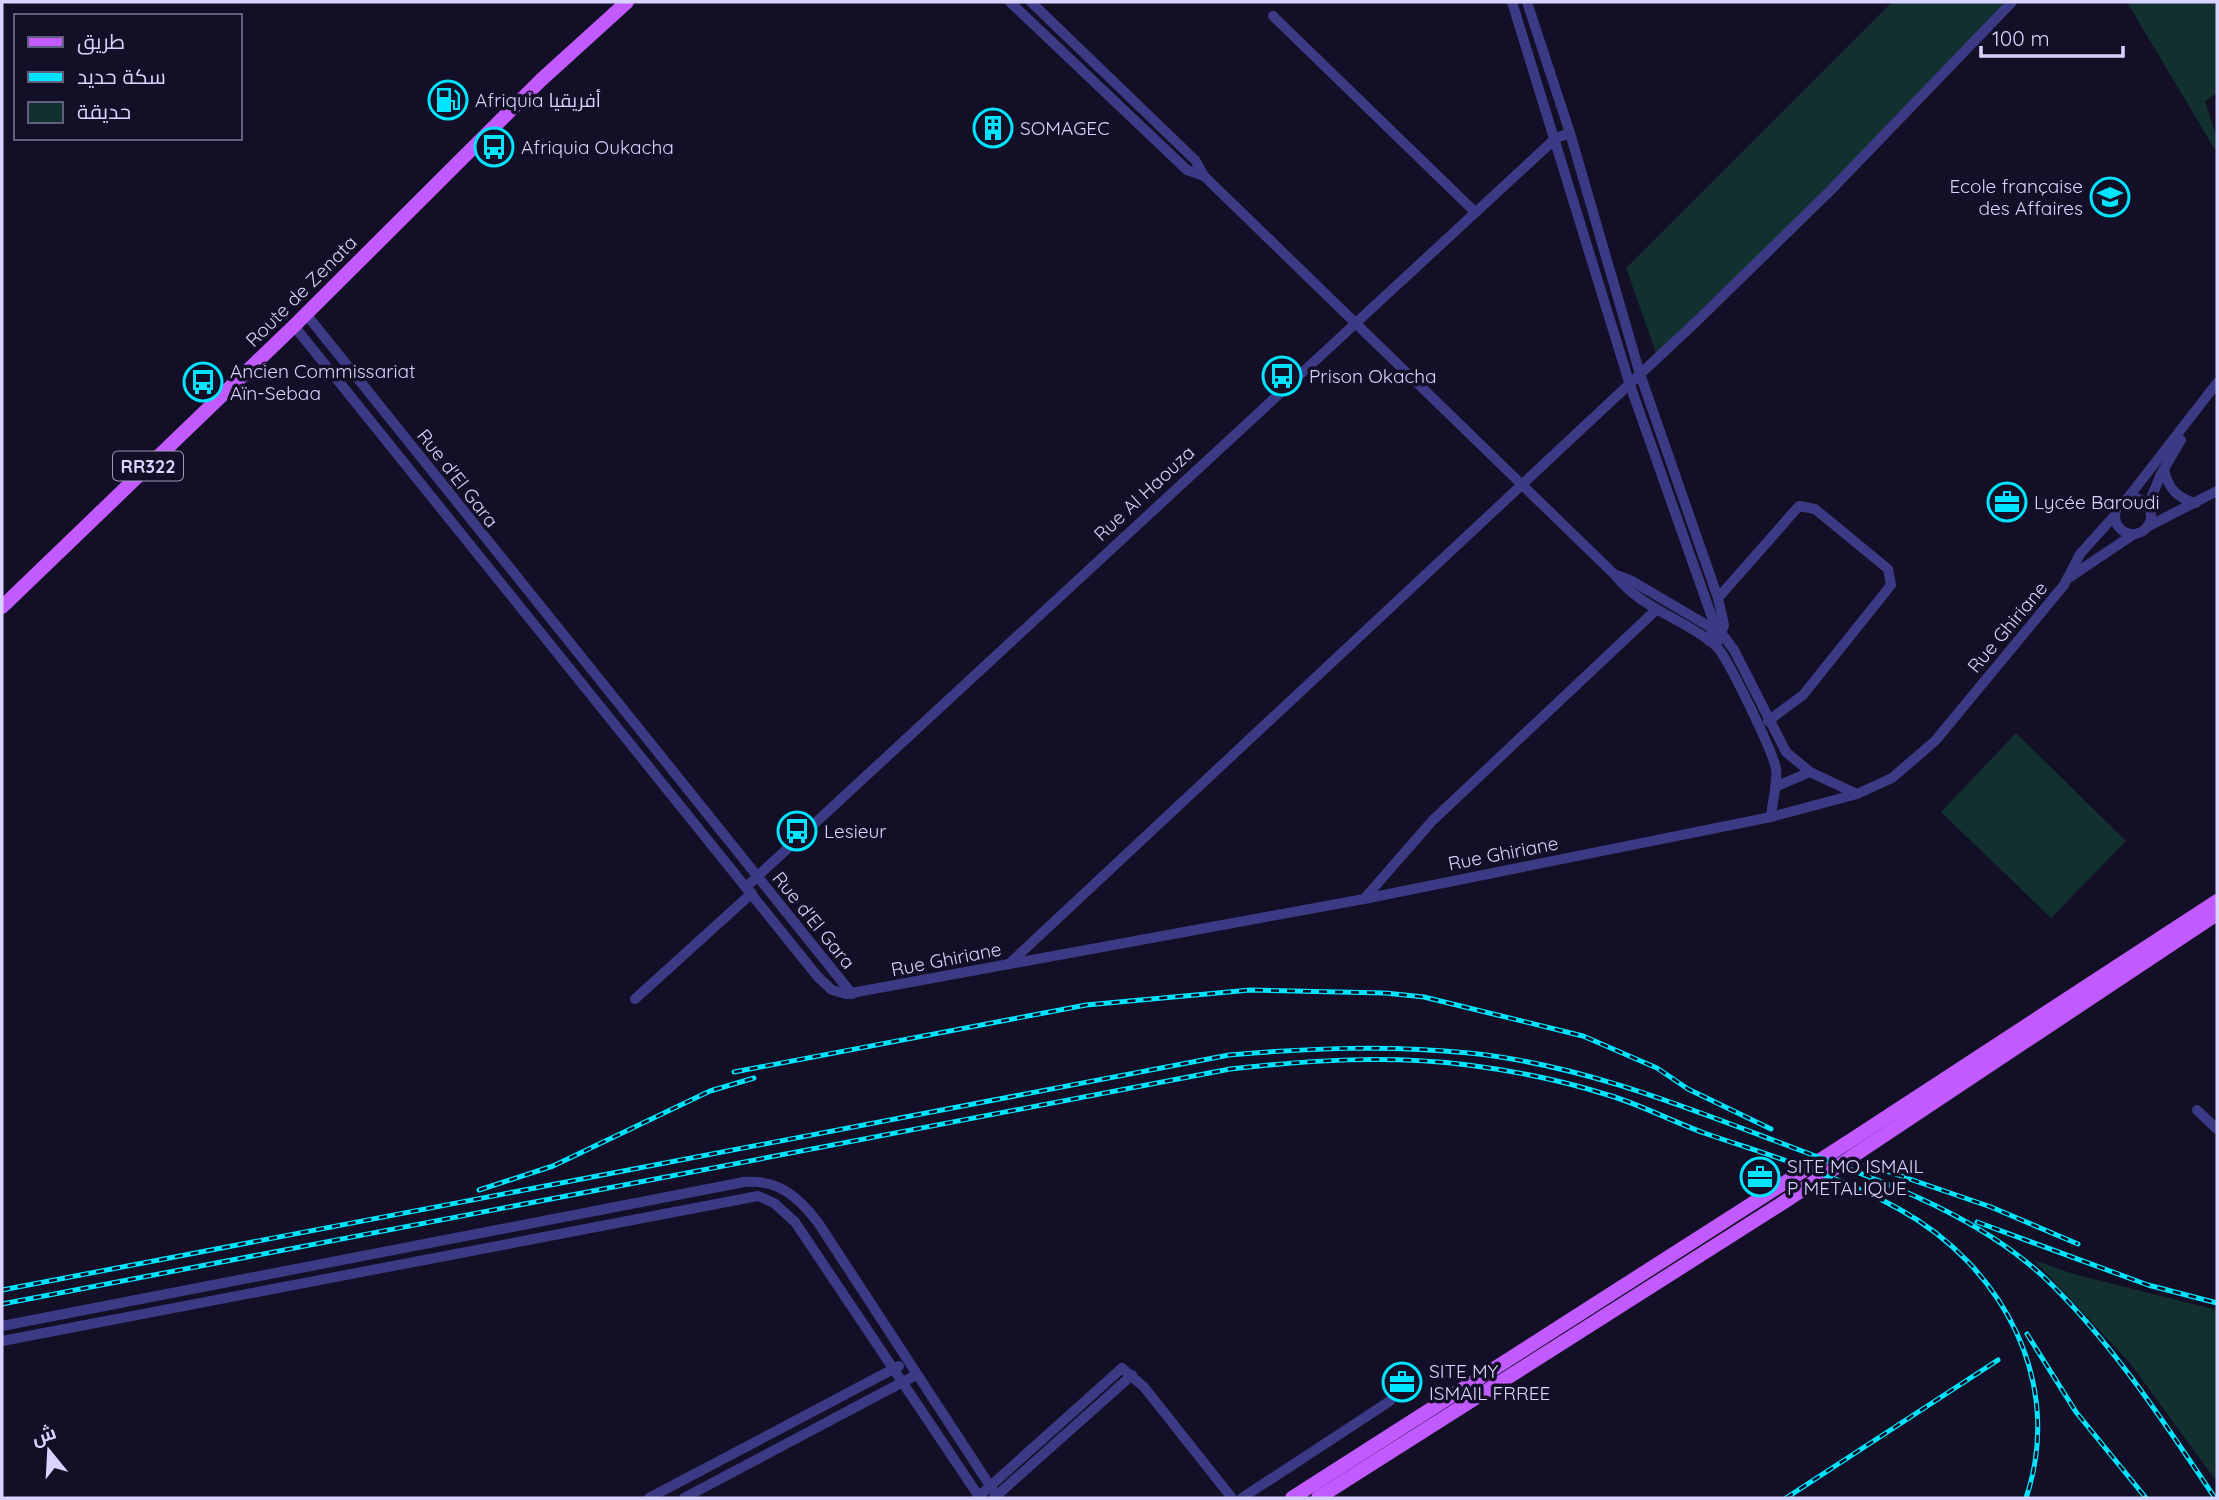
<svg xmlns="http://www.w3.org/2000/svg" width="2219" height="1500" font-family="Quicksand,Cairo,sans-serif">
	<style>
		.green { fill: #12302f }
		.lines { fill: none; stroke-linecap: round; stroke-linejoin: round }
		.minor { stroke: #3d3a85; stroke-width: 10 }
		.major { stroke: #c25bff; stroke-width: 14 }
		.rail-casing { stroke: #00e5ff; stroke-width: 5 }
		.rail { stroke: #130f26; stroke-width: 2.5; stroke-dasharray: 8; stroke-linecap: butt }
		.labels { text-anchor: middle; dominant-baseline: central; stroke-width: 7; stroke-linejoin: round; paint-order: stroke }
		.shield { fill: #130f26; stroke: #9e99be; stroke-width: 2 }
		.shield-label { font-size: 18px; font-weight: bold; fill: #d9d4ff }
		.poi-label { font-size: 19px; fill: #d9d4ff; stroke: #130f26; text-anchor: start }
		.street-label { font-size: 19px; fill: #d9d4ff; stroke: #130f26 }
	</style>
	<rect width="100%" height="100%" fill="#130f26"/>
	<g class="green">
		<polygon points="1892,2 2014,2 1658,358 1626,268"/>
		<polygon points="2127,2 2217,2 2217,93 2205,101 2217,138 2217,153"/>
		<polygon points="2016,733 2126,841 2051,918 1941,812"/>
		<polygon points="2034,1260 2073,1274 2217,1310 2217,1482 2130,1363"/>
	</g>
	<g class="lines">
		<g class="minor">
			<polyline points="1010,2 1187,170 1204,176"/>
			<path d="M1031,2L1195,160L1204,176L1615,575C1641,609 1683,618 1715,645C1727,655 1773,752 1776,769C1778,785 1772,801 1771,817"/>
			<polyline points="1512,2 1630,385 1714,623 1709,641"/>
			<polyline points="1527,2 1570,133 1640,374 1718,598 1724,625 1716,646"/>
			<polyline points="1273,16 1475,212"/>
			<polyline points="306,314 852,994"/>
			<polyline points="294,326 818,977 832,990 846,994 1364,899 1771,817 1857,794 1892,778 1935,741 2064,585 2080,554 2115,515"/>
			<path d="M2164,469C2167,487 2178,499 2196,503"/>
			<circle cx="2133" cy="516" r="18"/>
			<polyline points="2127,499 2217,383"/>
			<polyline points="2148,506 2161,474 2181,440"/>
			<polyline points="2147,527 2217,491"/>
			<polyline points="1616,575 1632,581 1722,634 1734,650 1786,752 1810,772 1857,794"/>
			<polyline points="2070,577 2134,534"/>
			<polyline points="1718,598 1799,506 1815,509 1888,569 1891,585 1803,695 1768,721"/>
			<polyline points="1775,787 1810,772"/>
			<polyline points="747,886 1556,138 1570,133"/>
			<polyline points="1364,899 1432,821 1656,610"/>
			<polyline points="1009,964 1697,321 1830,191 2012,2"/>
			<polyline points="635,999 752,893"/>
			<polyline points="2197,1110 2217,1129"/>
			<path d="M2,1326L744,1182C778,1179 799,1197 819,1224L998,1498"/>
			<polyline points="2,1341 758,1196 774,1203 795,1222 980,1498"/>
			<polyline points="649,1498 899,1366"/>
			<polyline points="684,1498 916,1375"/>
			<polyline points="977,1498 1122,1368 1144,1387 1232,1498"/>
			<polyline points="994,1498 1132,1375"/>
			<polyline points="1242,1498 1390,1401"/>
		</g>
		<g class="major">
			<polyline points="2,607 294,326 541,80 627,2"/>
			<polyline points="1292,1498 1853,1139 2217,901"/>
			<polyline points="1318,1498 1784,1202 2217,914"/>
		</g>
		<defs>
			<g id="rail">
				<polyline points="734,1072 1086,1005 1250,990 1385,993 1424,997 1583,1036 1657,1068 1688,1089 1771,1129"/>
				<polyline points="1866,1164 1991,1207 2078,1244"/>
				<polyline points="479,1190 553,1166 710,1091 754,1078"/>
				<polyline points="1977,1222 2148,1285 2217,1303"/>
				<path d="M2,1290L1229,1055C1310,1048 1388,1045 1469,1053C1588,1065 1700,1113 1810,1154C1892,1185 1982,1218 2047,1280C2113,1344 2164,1422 2215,1498"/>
				<path d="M2,1304L1230,1069C1310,1060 1389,1055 1468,1065C1515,1071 1564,1081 1608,1095C1642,1105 1673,1122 1707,1134C1771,1156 1840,1176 1899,1209C2003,1266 2065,1383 2026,1498"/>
				<polyline points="2027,1334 2076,1412 2146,1498"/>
				<polyline points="1786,1498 1998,1360"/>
			</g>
		</defs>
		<use href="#rail" class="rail-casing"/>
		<use href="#rail" class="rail"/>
	</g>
	<defs>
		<symbol id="fuel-ring" viewBox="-11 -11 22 22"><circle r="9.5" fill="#130f26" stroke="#00e5ff" stroke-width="1.5"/><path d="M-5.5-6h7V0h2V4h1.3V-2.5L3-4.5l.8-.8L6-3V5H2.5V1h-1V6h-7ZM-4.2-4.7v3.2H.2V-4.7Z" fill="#00e5ff"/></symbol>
		<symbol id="building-ring" viewBox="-11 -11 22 22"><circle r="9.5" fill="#130f26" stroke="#00e5ff" stroke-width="1.5"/><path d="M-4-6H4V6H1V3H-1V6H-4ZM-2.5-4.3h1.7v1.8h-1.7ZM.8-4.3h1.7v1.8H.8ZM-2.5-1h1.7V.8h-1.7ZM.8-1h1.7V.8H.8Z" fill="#00e5ff"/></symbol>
		<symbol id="bus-ring" viewBox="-11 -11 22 22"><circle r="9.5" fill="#130f26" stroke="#00e5ff" stroke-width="1.5"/><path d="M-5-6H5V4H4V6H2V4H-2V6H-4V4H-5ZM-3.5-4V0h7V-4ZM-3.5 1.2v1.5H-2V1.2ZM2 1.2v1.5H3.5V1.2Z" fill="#00e5ff"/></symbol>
		<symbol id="school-ring" viewBox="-11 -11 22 22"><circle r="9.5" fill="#130f26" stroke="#00e5ff" stroke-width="1.5"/><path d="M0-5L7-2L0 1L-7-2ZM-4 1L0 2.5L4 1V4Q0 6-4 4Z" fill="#00e5ff"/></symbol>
		<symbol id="office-ring" viewBox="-11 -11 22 22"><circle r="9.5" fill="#130f26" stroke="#00e5ff" stroke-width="1.5"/><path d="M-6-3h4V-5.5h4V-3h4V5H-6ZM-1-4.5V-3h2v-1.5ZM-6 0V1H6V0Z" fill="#00e5ff"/></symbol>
	</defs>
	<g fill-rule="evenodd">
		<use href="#fuel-ring" x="426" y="78" width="44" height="44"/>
		<use href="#building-ring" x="971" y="106" width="44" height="44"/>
		<use href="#bus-ring" x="472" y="125" width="44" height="44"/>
		<use href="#school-ring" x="2088" y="175" width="44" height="44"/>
		<use href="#bus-ring" x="1260" y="354" width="44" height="44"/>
		<use href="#bus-ring" x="181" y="360" width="44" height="44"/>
		<use href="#office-ring" x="1985" y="480" width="44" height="44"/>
		<use href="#bus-ring" x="775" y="809" width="44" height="44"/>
		<use href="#office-ring" x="1738" y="1155" width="44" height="44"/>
		<use href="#office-ring" x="1380" y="1360" width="44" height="44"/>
	</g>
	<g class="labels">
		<rect class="shield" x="113" y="451.5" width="70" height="29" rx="5"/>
		<g class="shield-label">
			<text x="148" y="466">RR322</text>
		</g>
		<g class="poi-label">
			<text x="475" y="100">Afriquia أفريقيا</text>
			<text x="1020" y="128">SOMAGEC</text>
			<text x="521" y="147">Afriquia Oukacha</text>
			<text x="2083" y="186" text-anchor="end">Ecole française<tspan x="2083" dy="22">des Affaires</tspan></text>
			<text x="230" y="371">Ancien Commissariat<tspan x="230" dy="22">Aïn-Sebaa</tspan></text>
			<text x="1309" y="376">Prison Okacha</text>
			<text x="2034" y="502">Lycée Baroudi</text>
			<text x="824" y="831">Lesieur</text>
			<text x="1787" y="1166">SITE MO ISMAIL<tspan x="1787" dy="22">P METALIQUE</tspan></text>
			<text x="1429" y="1371">SITE MY<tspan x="1429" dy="22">ISMAIL FRREE</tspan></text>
		</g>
		<g class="street-label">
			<text transform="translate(301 291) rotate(-45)">Route de Zenata</text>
			<text transform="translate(458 478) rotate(52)">Rue d'El Gara</text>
			<text transform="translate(1144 493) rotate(-43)">Rue Al Haouza</text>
			<text transform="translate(2007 627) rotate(-50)">Rue Ghiriane</text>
			<text transform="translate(1503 853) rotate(-11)">Rue Ghiriane</text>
			<text transform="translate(814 920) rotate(51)">Rue d'El Gara</text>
			<text transform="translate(946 959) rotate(-11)">Rue Ghiriane</text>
		</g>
	</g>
	<rect width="2219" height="1500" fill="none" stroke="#d9d4ff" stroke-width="7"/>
	<rect x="14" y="14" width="228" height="126" fill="#130f26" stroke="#625e7d" stroke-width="2"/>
	<rect x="28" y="37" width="35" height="10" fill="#c25bff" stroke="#625e7d" stroke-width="2"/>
	<text x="77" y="49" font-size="21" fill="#d9d4ff">طريق</text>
	<rect x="28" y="72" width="35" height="10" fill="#00e5ff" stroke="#625e7d" stroke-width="2"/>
	<text x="77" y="84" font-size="21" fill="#d9d4ff">سكة حديد</text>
	<rect x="28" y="102" width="35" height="21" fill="#12302f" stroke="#625e7d" stroke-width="2"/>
	<text x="77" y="119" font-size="21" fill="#d9d4ff">حديقة</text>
	<g transform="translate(49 1451) rotate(342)" stroke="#130f26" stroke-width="5" paint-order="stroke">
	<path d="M0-5L12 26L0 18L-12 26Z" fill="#d9d4ff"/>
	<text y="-10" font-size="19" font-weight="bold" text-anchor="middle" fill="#d9d4ff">ش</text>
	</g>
	<path d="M1981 46v10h142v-10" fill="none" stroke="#d9d4ff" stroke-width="3.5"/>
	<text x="1992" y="46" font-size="21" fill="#d9d4ff" stroke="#130f26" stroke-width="5" paint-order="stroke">100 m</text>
</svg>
